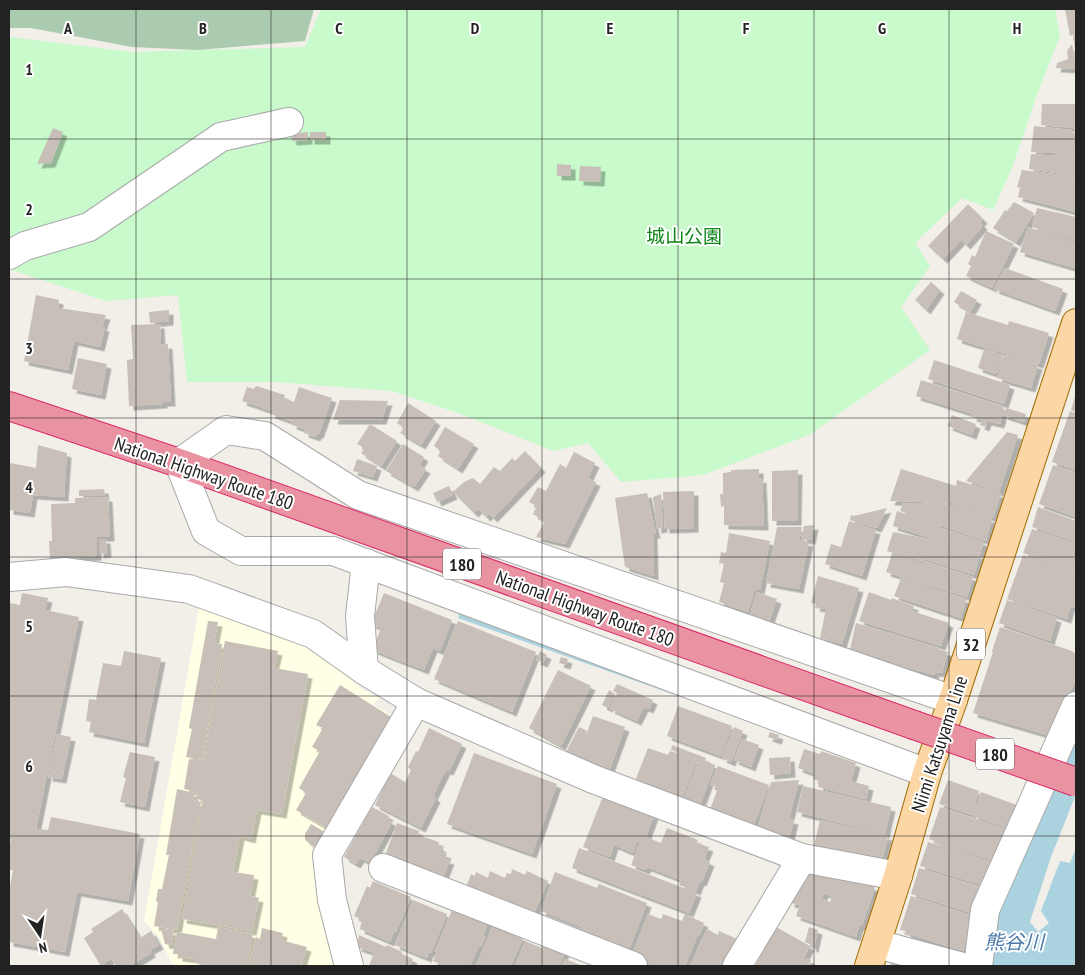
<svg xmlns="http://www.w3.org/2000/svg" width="1085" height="975" font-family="'PT Sans Narrow','Noto Sans JP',sans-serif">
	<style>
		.education { fill: #ffffe5 }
		.cemetery { fill: #aacbaf }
		.park { fill: #c8facc }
		.water { fill: #aad3df }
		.building { fill: #c7bfb8; fill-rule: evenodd; filter: url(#shadow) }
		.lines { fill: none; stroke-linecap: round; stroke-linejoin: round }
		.street-casing { stroke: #a9a9a9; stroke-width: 30 }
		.primary-casing { stroke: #a06b00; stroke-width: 30 }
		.highway-casing { stroke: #dc2a67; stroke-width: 30 }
		.street { stroke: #fff; stroke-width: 28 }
		.primary { stroke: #fcd6a4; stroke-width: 28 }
		.highway { stroke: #e892a2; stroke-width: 28 }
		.highway-bridge-casing { stroke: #dc2a67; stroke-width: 30; stroke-linecap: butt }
		.highway-bridge { stroke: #e892a2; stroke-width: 28 }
		.grid { fill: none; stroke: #222; stroke-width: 1; stroke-opacity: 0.55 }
		.labels { text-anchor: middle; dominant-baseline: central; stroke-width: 4; stroke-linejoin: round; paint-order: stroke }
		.shield { fill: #fff; stroke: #646464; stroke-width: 1 }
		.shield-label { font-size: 18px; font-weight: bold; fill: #222 }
		.park-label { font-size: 19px; fill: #0c8416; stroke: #fff }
		.street-label { font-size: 19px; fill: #222; stroke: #fff }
		.water-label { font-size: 20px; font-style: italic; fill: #4a7aab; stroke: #fff }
		.grid-label { font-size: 16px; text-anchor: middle; font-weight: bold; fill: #222; stroke: #fff; stroke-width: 4; stroke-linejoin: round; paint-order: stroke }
	</style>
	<defs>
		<filter id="shadow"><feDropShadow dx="4.5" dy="4.5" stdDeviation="0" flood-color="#0004"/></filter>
	</defs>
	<rect width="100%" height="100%" fill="#f2efe9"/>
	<polygon class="education" points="200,602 316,645 360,688 379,698 373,705 395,717 322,846 343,966 180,966 172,964 159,937 144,921"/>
	<polygon class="cemetery" points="9,9 314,9 305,41 198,50 132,47 31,28 9,28"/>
	<polygon class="park" points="321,9 1055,9 1060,36 1037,95 1012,168 993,210 962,198 915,243 930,266 901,307 930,350 809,435 703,475 621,482 588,443 553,451 458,413 392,391 276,382 187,382 178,295 106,301 9,269 9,37 133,52 305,47"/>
	<g class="water">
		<polygon points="459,614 685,694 684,698 458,618"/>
		<polygon points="1076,731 1076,794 1051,857 1030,922 1038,932 1049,923 1041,911 1060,861 1070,863 1076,848 1076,966 983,966 986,941"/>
	</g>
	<g class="building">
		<polygon points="1065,9 1076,9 1076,34 1070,36"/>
		<polygon points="1076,36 1076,50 1075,50 1073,37"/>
		<polygon points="1072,44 1076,61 1076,69 1056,68 1057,63 1068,59 1067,51"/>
		<polygon points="1042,104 1076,104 1076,132 1073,132 1073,128 1041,125"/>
		<polygon points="1034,126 1071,130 1072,133 1076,133 1076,154 1031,152"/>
		<polygon points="53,128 63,132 51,163 37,164"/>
		<polygon points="308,132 308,140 292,141 291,134"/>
		<rect x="310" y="132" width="16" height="8"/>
		<polygon points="1059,153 1076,155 1076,176 1029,169 1031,154 1058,156"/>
		<polygon points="557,164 571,165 571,176 557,176"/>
		<polygon points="580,166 601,167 600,182 579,181"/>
		<polygon points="1022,170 1076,177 1076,212 1018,197 1020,188 1017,187"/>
		<polygon points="1014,202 1034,213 1016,242 993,228 1005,210 1007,211"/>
		<polygon points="968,204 983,219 980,222 983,226 966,245 961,240 943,259 928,246"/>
		<polygon points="1037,208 1076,217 1076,241 1032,227"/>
		<polygon points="1028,227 1076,243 1076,262 1074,268 1020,252"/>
		<polygon points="986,231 1014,244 992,288 966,276 971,266 968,264 972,255 975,257"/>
		<polygon points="1005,268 1063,289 1055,311 994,289"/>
		<polygon points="931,282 940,290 926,310 915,300"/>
		<polygon points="961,291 977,300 970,312 954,302"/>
		<polygon points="36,295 59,300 58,308 106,315 102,327 105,327 100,347 74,341 68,370 24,361"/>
		<polygon points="169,310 169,321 150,323 149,312"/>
		<polygon points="966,312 1008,325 1009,321 1049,333 1039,364 957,339"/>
		<polygon points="160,324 161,345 168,344 171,402 163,402 163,404 129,406 127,360 133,359 131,325"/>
		<polygon points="984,349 1003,355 996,374 978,368"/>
		<polygon points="1004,355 1038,365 1031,388 997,378"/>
		<polygon points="78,358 107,364 101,395 72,389"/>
		<polygon points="934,360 1010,385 1004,404 928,379"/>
		<polygon points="921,380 1004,407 1000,424 987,421 985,427 980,425 982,420 972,417 973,414 916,396"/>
		<polygon points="256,386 285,395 284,398 294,402 299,387 332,398 319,434 317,434 316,437 304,433 305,429 292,425 293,422 271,414 271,411 242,401 247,387 254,389"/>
		<polygon points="1076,393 1076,412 1071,410"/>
		<polygon points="340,400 388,401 382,420 333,420"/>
		<polygon points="408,403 436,421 421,445 400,433 404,428 397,423"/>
		<polygon points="1006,408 1026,414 1024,422 1003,415"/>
		<polygon points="1070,411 1076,413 1076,470 1052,462"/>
		<polygon points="952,415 976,424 972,435 948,426"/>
		<polygon points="370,424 397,441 381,466 361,453 365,448 357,444"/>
		<polygon points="445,427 474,444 458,469 438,456 441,451 434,446"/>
		<polygon points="1007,432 1018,435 999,492 966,481"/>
		<polygon points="403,444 424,457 419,465 426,469 414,487 386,471"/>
		<polygon points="38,445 67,453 64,497 33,495 30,513 9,510 10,463 36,468"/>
		<polygon points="525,451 541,468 493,518 489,514 486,517 478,509 474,513 453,492 464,482 473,478 480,484 494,467 500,471 512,458 515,461"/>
		<polygon points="574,452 595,463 588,478 596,482 565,544 536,537 545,521 533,514 537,506 529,502 538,487 546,491 560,464 566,468"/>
		<polygon points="357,459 377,466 373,477 353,471"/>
		<polygon points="1053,465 1076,473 1076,517 1039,504"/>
		<polygon points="759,469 759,479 762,478 764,526 724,525 724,506 721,507 720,494 723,494 723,473 731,472 731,470"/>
		<polygon points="901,469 956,486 957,480 1001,494 993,518 952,504 952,503 890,501"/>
		<polygon points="798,470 797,521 772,521 772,471"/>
		<polygon points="449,486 453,495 437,502 433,493"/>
		<polygon points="104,489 105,496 79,496 79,490"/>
		<polygon points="694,491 694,528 665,529 663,492"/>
		<polygon points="647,493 656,534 653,534 654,576 625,567 615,498"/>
		<polygon points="661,494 663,528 657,529 653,497"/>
		<polygon points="108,497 110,537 97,537 97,556 50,559 49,541 52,541 51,504 75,503 75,498"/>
		<polygon points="903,503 950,503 950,505 992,519 986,541 900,511"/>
		<polygon points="1038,507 1076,521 1076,542 1032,527"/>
		<polygon points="887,508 877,528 850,520 851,515 854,516"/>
		<polygon points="897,511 942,526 942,528 984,542 980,554 893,526"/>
		<polygon points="849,521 876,530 862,576 825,564 831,544 841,547"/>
		<polygon points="814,525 811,540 801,539 804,526"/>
		<polygon points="777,527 802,527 799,540 809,542 799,589 766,583"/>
		<polygon points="1032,529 1076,544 1076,572 1023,553"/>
		<polygon points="893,532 929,539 980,555 974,575 925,559 924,562 887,551"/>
		<polygon points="729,533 770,541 760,590 755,589 748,612 719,602 724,583 720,582 724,564 719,563 721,552 726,553"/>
		<polygon points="99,539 106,539 107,553 99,554"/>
		<polygon points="892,554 924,564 925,561 973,577 967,597 886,572"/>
		<polygon points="1023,555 1076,573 1076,608 1070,607 1067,619 1007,599"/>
		<polygon points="818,576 859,588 842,644 820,638 826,609 815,607 816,604 811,603"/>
		<polygon points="901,578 966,599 961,618 894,596"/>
		<polygon points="757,592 777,599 769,622 750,615"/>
		<polygon points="869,592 891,600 892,598 914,606 912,611 949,623 941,646 859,621"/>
		<polygon points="22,593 48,598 45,610 79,617 36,829 48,830 51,817 140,834 128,901 77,892 65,952 9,942 9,892 13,870 9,870 9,849 11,839 9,839 9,603 20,605"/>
		<polygon points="384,593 452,620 440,651 433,648 424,670 373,650 381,628 371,624"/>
		<polygon points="1007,600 1057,618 1050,641 999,623"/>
		<polygon points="208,621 218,622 214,643 222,644 202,760 186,757 192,729 189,728"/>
		<polygon points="458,621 536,652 512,712 434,679"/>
		<polygon points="856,623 938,648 938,649 948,652 942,673 935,672 934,675 890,663 890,661 850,649"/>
		<polygon points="1000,627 1072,651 1076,655 1076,680 1047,735 973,713 993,652 992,651"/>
		<polygon points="225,641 278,651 274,668 308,674 282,814 257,810 251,839 240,836 233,872 254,875 250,896 259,898 252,931 182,919 203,800 196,799 197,792 184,789 189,759 203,762"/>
		<polygon points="124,651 161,658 144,743 89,732 91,722 86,721 89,699 96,700 103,663 121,666"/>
		<polygon points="540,651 547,655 543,663 536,660"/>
		<polygon points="561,657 568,659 566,665 559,663"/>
		<polygon points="558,670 591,686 561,746 529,728"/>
		<polygon points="617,684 653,700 649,709 644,707 637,721 610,709 617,693 613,691"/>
		<polygon points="340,685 391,717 327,828 296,810 306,793 299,788 320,751 312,747 323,728 316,725"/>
		<polygon points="609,690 615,694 608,708 602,705"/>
		<polygon points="678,706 732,726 721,756 667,736"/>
		<polygon points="593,716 625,727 608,774 576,763"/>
		<polygon points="579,727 587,731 576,760 565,754"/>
		<polygon points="734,727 743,731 731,762 722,758"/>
		<polygon points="429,728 462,744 449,771 446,770 433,796 436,798 421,828 375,805 390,773 405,782 411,770 408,767 416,751 418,752"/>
		<polygon points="770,732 779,735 777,740 768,737"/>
		<polygon points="57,734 71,737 62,779 48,777"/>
		<polygon points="742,739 759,745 751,767 734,760"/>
		<polygon points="672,745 706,758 705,761 715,765 699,808 683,801 699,760 671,750"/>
		<polygon points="648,748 668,755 670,751 697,760 681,801 635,781"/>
		<polygon points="804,749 820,754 821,751 856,763 851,781 869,786 866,799 818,787 819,781 813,779 815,774 798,768"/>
		<polygon points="130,752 155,757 145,807 120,802 126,778 123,777"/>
		<polygon points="474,753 557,784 532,854 447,824"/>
		<polygon points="790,757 791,773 770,775 769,758"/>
		<polygon points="718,766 769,785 753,827 709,812 718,788 710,785"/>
		<polygon points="799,780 789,819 794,820 789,840 756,833 771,782"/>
		<polygon points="948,780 979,791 972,815 939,804"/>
		<polygon points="803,786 891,807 885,834 797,812"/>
		<polygon points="177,789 195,793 193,800 201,802 177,930 154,926 158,902 156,901 158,889 162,889 169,855 166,855"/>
		<polygon points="981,792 1017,805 1008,828 973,816"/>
		<polygon points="603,796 654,815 646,837 661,843 667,828 698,840 696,843 709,847 704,859 710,862 702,882 700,881 696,891 679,885 681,880 647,867 645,870 631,865 640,842 637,841 633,853 614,845 610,857 583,847"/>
		<polygon points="372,807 389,816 387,819 392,822 370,863 360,858 356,864 344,857"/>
		<polygon points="940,807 1008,830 1003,843 999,841 992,860 935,843 935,841 929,839"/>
		<polygon points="820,820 888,836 882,861 814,846"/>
		<polygon points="397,823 419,831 418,835 439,842 438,846 442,848 440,852 447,854 445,859 450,860 442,880 385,856"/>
		<polygon points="311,824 326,833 317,849 305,840 305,834"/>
		<polygon points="928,842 992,862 985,886 920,866"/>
		<polygon points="579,848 697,893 689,913 572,868"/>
		<polygon points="919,868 983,888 974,914 911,894"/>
		<polygon points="512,869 525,875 527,871 548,881 533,916 465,890 471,874 475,876 476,872 488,878 490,871 505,878 507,873 511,874"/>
		<path d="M806,869L841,880L842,877L875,887L862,926H859L856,937L796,916L800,905L790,903L792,890L799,892ZM824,893L832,896L830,902L822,899Z"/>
		<polygon points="555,872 597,888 599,884 647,903 629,950 603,939 579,934 582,927 541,911"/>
		<polygon points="373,881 411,897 396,932 394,932 390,942 360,929 362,920 354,916 367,886 370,888"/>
		<polygon points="911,896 973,916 963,951 906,933 906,931 900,930"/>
		<polygon points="413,900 447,914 431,953 429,952 427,958 395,945"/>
		<polygon points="454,905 489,920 483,936 485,937 481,947 479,946 470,966 446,966 433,961 437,952 435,951"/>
		<polygon points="122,909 140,938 151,931 159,945 150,950 151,953 130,966 116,966 111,958 101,966 84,938 93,932 91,929"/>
		<polygon points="648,914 661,919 663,914 682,921 685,914 704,923 700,935 698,934 685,966 656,966 631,957"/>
		<polygon points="494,923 523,938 511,966 476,966"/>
		<polygon points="218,927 253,934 246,966 210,966 195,963 195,959 178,957 178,954 173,954 177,932 216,939"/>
		<polygon points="776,927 810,946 800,966 755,966"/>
		<polygon points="809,927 818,930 814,948 811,947 812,945 805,942"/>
		<polygon points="262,928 283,933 281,940 307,947 301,966 248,966 256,937 260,939"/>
		<polygon points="161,929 174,931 171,945 165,944"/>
		<polygon points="707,929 718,935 719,931 737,939 725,966 724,965 723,966 690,966"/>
		<polygon points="359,935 386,947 387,945 402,952 402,954 413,959 410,966 369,966 374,953 357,947"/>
		<polygon points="525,941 542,948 544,942 565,952 559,966 515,966"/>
		<polygon points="806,958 811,960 808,966 801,966"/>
		<polygon points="892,958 917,966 890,966"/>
		<polygon points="565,959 583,966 562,966"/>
	</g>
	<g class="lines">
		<defs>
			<g id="street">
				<polyline points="9,255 25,246 89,227 221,137 289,122"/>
				<polyline points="9,577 66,572 189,589 313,634 364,670 416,702 593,779 802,858 898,876"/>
				<polyline points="364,670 360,616 366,563"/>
				<polyline points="927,773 333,551 241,551 206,531 179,463 226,430 265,436 358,495 953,700"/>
				<polyline points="383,868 633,966"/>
				<polyline points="877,944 959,966"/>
				<polyline points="349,966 332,900 327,855 416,702"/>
				<polyline points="737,966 802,858"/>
				<polyline points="978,966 985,910 1076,706"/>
			</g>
			<polyline id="primary" points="869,966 898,876 927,773 953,700 1076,323"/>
			<polyline id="highway" points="9,406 179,463 914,725"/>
		</defs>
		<use href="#street" class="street-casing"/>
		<use href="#primary" class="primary-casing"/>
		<use href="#highway" class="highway-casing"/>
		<use href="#street" class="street"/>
		<use href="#primary" class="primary"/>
		<use href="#highway" class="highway"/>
		<defs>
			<polyline id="highway-bridge" points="914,725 1076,782"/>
		</defs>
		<use href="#highway-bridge" class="highway-bridge-casing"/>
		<use href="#highway-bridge" class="highway-bridge"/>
	</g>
	<path class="grid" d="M136,9V966M271,9V966M407,9V966M542,9V966M678,9V966M814,9V966M949,9V966M9,139H1076M9,279H1076M9,418H1076M9,557H1076M9,696H1076M9,836H1076"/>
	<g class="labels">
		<g class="shield">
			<rect x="443" y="548.5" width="38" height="31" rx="4"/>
			<rect x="957" y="628.5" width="28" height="31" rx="4"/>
			<rect x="976" y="738.5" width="38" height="31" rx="4"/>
		</g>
		<g class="shield-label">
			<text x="462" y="564">180</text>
			<text x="971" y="644">32</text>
			<text x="995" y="754">180</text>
		</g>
		<g class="park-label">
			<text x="684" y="236">城山公園</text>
		</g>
		<g class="street-label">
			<text transform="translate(204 473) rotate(19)">National Highway Route 180</text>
			<text transform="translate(585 608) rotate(20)">National Highway Route 180</text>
			<text transform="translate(939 744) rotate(-72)">Niimi Katsuyama Line</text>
		</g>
		<g class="water-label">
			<text x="1014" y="942">熊谷川</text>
		</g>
	</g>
	<g class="grid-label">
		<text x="68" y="34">A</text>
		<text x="203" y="34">B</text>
		<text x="339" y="34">C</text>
		<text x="475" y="34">D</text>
		<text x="610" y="34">E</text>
		<text x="746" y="34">F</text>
		<text x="882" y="34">G</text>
		<text x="1017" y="34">H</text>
		<text x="29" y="75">1</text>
		<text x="29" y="215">2</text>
		<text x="29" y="354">3</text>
		<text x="29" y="493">4</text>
		<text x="29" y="632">5</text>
		<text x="29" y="772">6</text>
	</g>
	<rect width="1085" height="975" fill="none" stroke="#222222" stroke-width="20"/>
	<g transform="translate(40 935) rotate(167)" stroke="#ffffff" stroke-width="4" paint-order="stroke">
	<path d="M0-4L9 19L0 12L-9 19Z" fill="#222222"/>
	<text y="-8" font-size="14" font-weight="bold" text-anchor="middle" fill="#222222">N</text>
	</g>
</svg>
